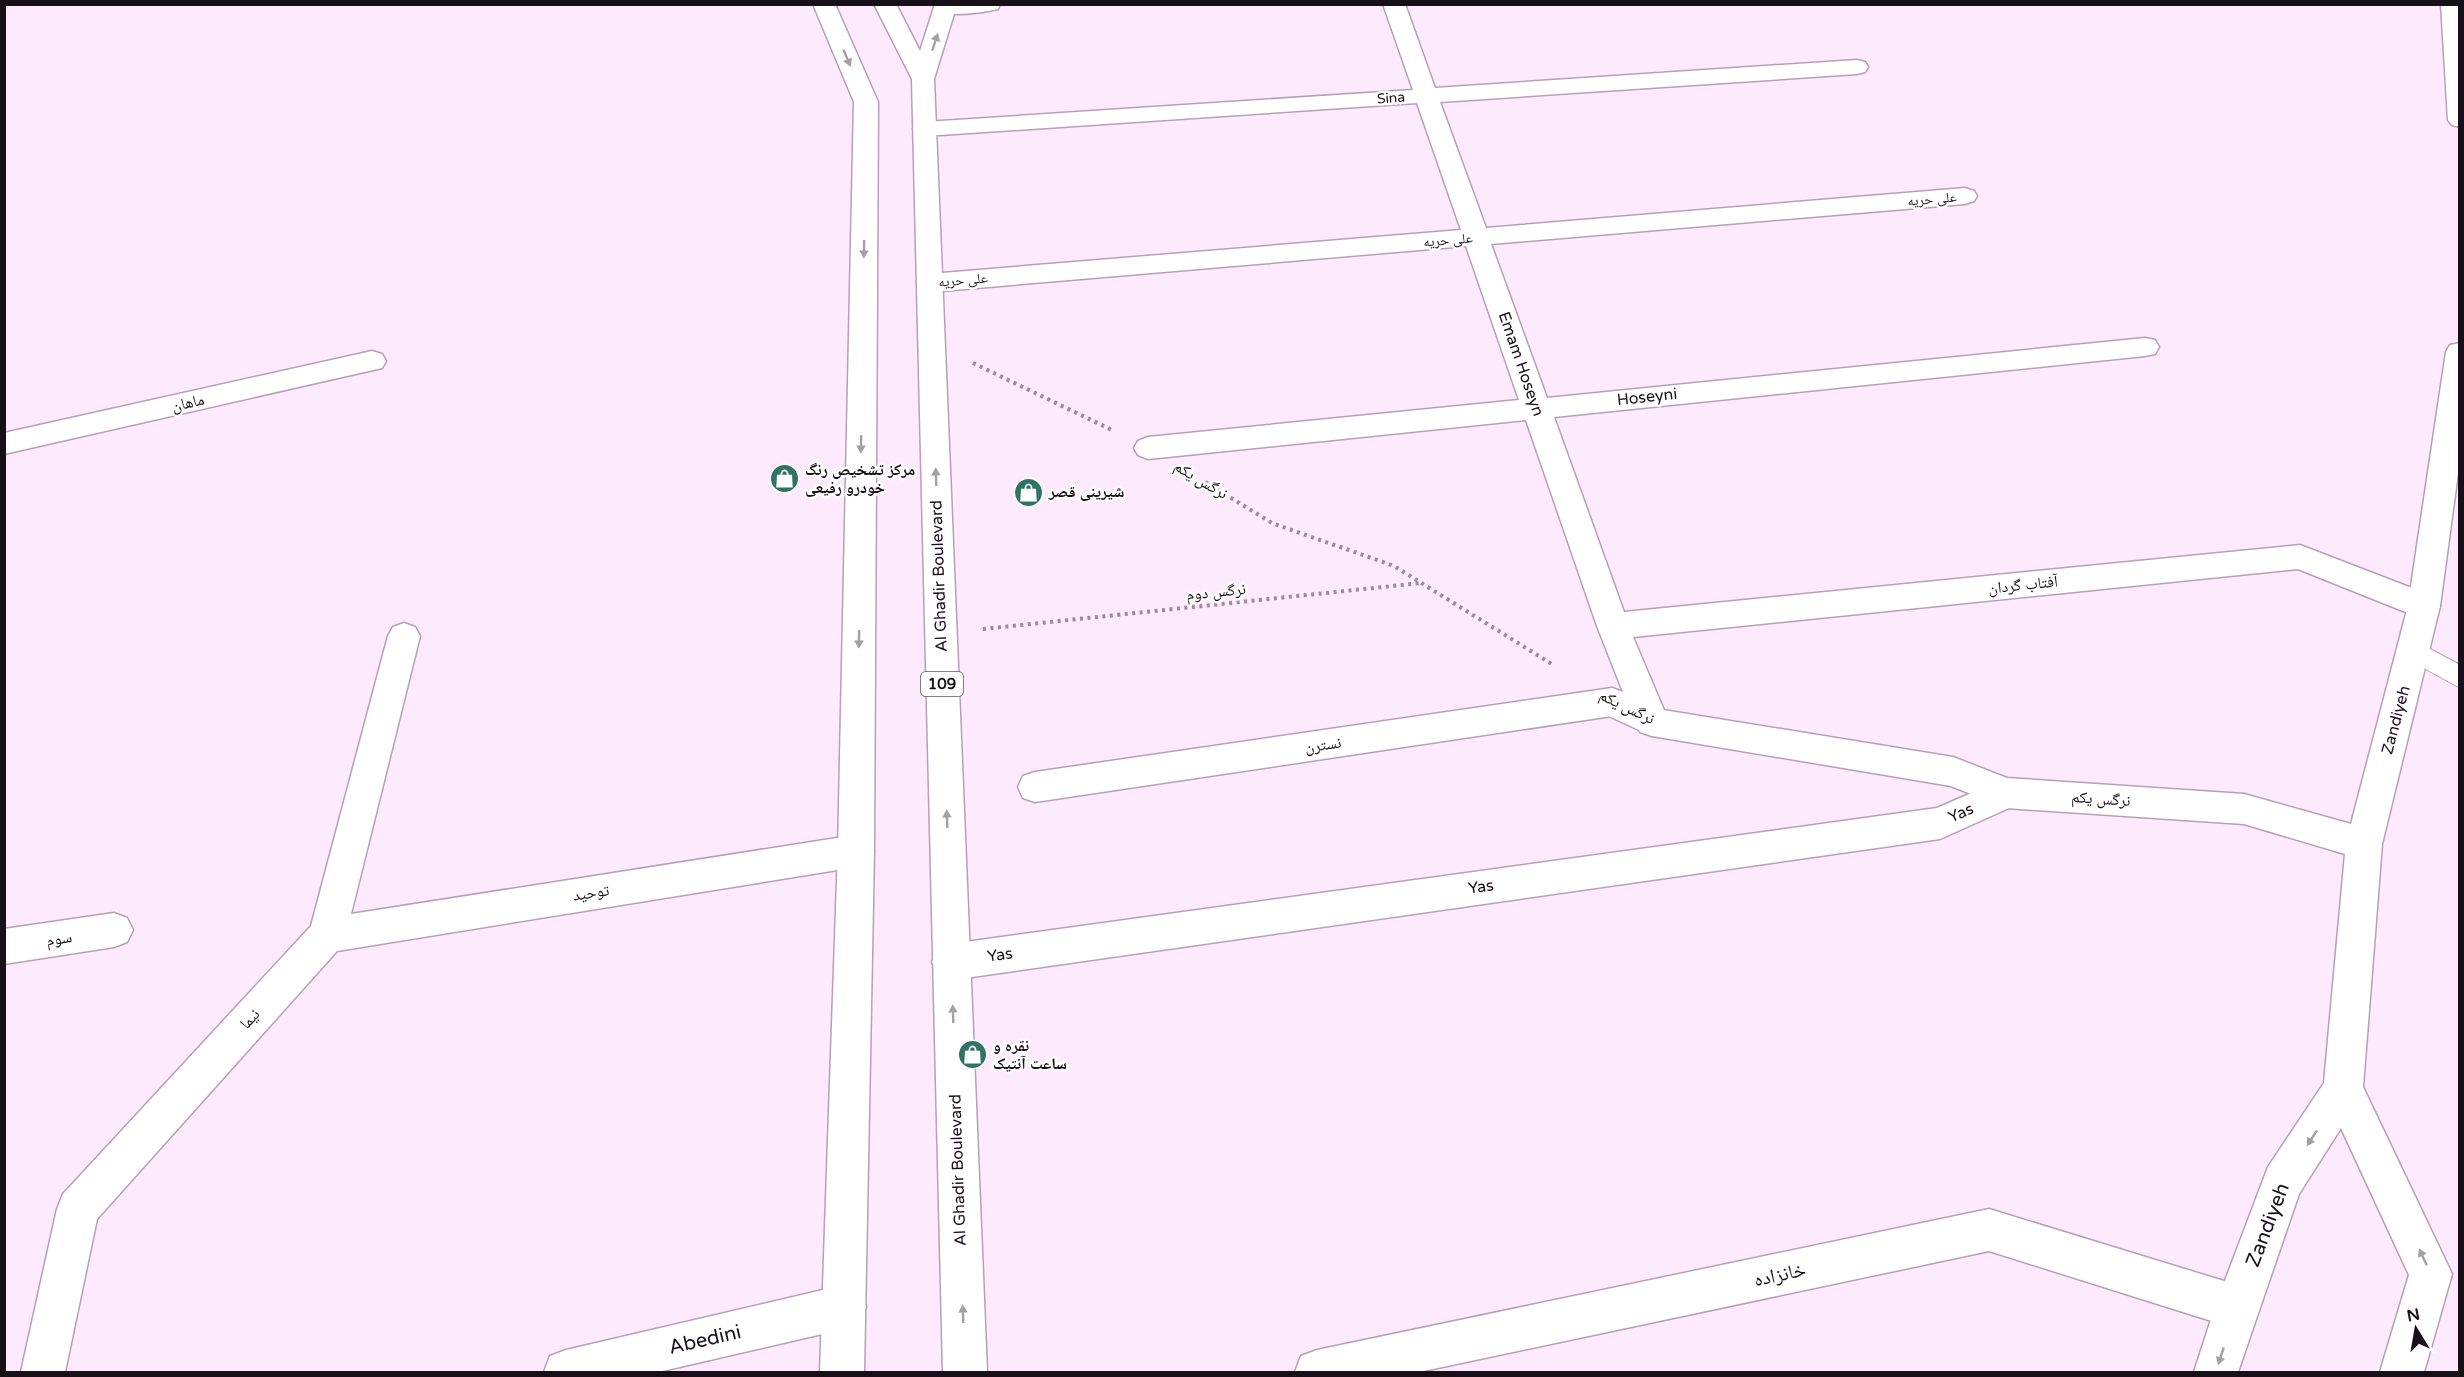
<svg xmlns="http://www.w3.org/2000/svg" width="2464" height="1377" font-family="'Varela Round','Noto Naskh Arabic',sans-serif">
	<style>
		.lines { fill: none; stroke-linecap: round; stroke-linejoin: round }
		.lane-casing { stroke: #b7a0b6; stroke-width: 2 }
		.street-casing { stroke: #b7a0b6; stroke-width: 3 }
		.secondary-casing { stroke: #b7a0b6; stroke-width: 3 }
		.primary-casing { stroke: #b7a0b6; stroke-width: 3 }
		.path { stroke: #998b98; stroke-width: 4; stroke-dasharray: 3 4.5; stroke-linecap: butt }
		.lane { fill: #fff; fill-rule: evenodd }
		.street { fill: #fff; fill-rule: evenodd }
		.secondary { fill: #fff; fill-rule: evenodd }
		.primary { fill: #fff; fill-rule: evenodd }
		.oneway { fill: #a39fa3 }
		.labels { text-anchor: middle; dominant-baseline: central; stroke-width: 5; stroke-linejoin: round; paint-order: stroke }
		.far-street-label { font-size: 14px; fill: #181018; stroke: #fefefe }
		.shield { fill: #fefefe; stroke: #5d575d; stroke-width: 1.5 }
		.shield-label { font-size: 15px; font-weight: bold; fill: #181018 }
		.street-label { font-size: 16px; fill: #181018; stroke: #fefefe }
		.poi-label { font-size: 16px; font-weight: bold; fill: #181018; stroke: #fefefe; text-anchor: start }
		.near-street-label { font-size: 20px; fill: #181018; stroke: #fefefe }
	</style>
	<rect width="100%" height="100%" fill="#fdeafc"/>
	<g class="lines">
		<defs>
			<polygon id="lane" points="2415,641 2460,665 2460,688 2406,658 2402,651 2406,644"/>
			<g id="street">
				<path d="M937,4H1000L998,9C980,13 956,16 938,12L935,7Z"/>
				<polygon points="1383,4 1405,4 1435,88 1857,60 1865,62 1868,67 1865,72 1857,74 1440,102 1486,228 1965,188 1974,191 1977,196 1974,201 1965,204 1491,244 1547,398 2145,338 2155,340 2159,347 2155,354 2145,356 1554,417 1624,612 2300,545 2435,597 2440,606 2435,615 2424,619 2413,615 2298,569 1633,637 1669,722 1664,732 1652,736 1640,732 1628,704 1624,712 1612,716 1035,802 1023,798 1018,787 1023,776 1035,772 1612,688 1623,692 1597,626 1526,420 1148,459 1138,455 1134,448 1138,441 1148,437 1519,400 1466,246 930,292 921,289 917,283 921,277 930,274 1461,230 1417,103 925,136 917,134 913,129 917,124 925,122 1413,90"/>
				<polygon points="372,351 382,354 386,361 382,368 4,454 4,433"/>
				<polygon points="404,623 415,627 420,636 351,914 856,835 869,840 874,851 869,862 856,867 337,951 97,1219 65,1372 21,1372 57,1209 63,1194 311,926 388,636 393,627"/>
				<polygon points="2006,778 2018,782 2023,793 2018,804 1940,839 951,980 938,975 932,962 938,949 951,944 1937,808"/>
				<polygon points="114,913 127,918 133,930 127,942 114,947 4,964 4,929"/>
				<polygon points="1989,1209 2237,1285 2252,1292 2259,1307 2252,1322 2237,1329 1989,1251 1419,1372 1295,1372 1301,1356 1317,1350"/>
			</g>
			<g id="secondary">
				<polygon points="2441,4 2460,4 2460,127 2452,125 2448,120"/>
				<polygon points="2460,343 2460,458 2440,606 2382,844 2363,1087 2452,1274 2424,1372 2380,1372 2409,1275 2341,1128 2299,1194 2238,1372 2194,1372 2215,1307 2268,1167 2324,1083 2345,854 2244,824 2006,808 1951,786 1652,736 1600,712 1595,702 1600,692 1612,688 1657,709 1953,757 2007,778 2244,794 2351,824 2408,606 2446,352 2450,345"/>
				<polygon points="844,1285 859,1292 866,1307 859,1322 844,1329 658,1372 544,1372 550,1356 566,1350"/>
			</g>
			<g id="primary">
				<polygon points="813,4 835,4 878,102 874,851 864,1372 820,1372 838,851 854,102"/>
				<polygon points="874,4 896,4 920,51 935,4 957,4 934,79 987,1372 943,1372 912,79"/>
			</g>
		</defs>
		<use href="#lane" class="lane-casing"/>
		<use href="#street" class="street-casing"/>
		<use href="#secondary" class="secondary-casing"/>
		<use href="#primary" class="primary-casing"/>
		<g class="path">
			<polyline points="973,363 1112,430"/>
			<polyline points="1205,482 1272,523 1394,566 1555,666"/>
			<polyline points="983,629 1421,583"/>
		</g>
		<use href="#lane" class="lane"/>
		<use href="#street" class="street"/>
		<use href="#secondary" class="secondary"/>
		<use href="#primary" class="primary"/>
	</g>
	<defs><path id="oneway-solid" d="M-6-.8H1V-3.2L6.5 0L1 3.2V.8H-6Z" transform="scale(1.5)"/></defs>
	<g class="oneway">
		<use href="#oneway-solid" transform="translate(935 42) rotate(-72)"/>
		<use href="#oneway-solid" transform="translate(847 58) rotate(67)"/>
		<use href="#oneway-solid" transform="translate(864 249) rotate(91)"/>
		<use href="#oneway-solid" transform="translate(861 444) rotate(91)"/>
		<use href="#oneway-solid" transform="translate(936 477) rotate(-92)"/>
		<use href="#oneway-solid" transform="translate(859 639) rotate(91)"/>
		<use href="#oneway-solid" transform="translate(947 819) rotate(-92)"/>
		<use href="#oneway-solid" transform="translate(953 1014) rotate(-92)"/>
		<use href="#oneway-solid" transform="translate(2312 1138) rotate(123)"/>
		<use href="#oneway-solid" transform="translate(2423 1257) rotate(-115)"/>
		<use href="#oneway-solid" transform="translate(963 1314) rotate(-92)"/>
		<use href="#oneway-solid" transform="translate(2221 1356) rotate(108)"/>
	</g>
	<defs>
		<symbol id="shop-disc" viewBox="-11 -11 22 22"><circle r="9.5" fill="#307365" stroke="#fefefe"/><path d="M-5-2.5h2.3a2.7 3.5 0 0 1 5.4 0H5L5.5 6h-11ZM-1.5-2.5h3a1.5 2.3 0 0 0-3 0Z" fill="#fff"/></symbol>
	</defs>
	<g fill-rule="evenodd">
		<use href="#shop-disc" x="768" y="462" width="33" height="33"/>
		<use href="#shop-disc" x="1012" y="476" width="33" height="33"/>
		<use href="#shop-disc" x="956" y="1038" width="33" height="33"/>
	</g>
	<g class="labels">
		<g class="far-street-label">
			<text transform="translate(1391 98) rotate(-4)">Sina</text>
			<text transform="translate(1932 199) rotate(-5)">علی حریه</text>
			<text transform="translate(1448 240) rotate(-5)">علی حریه</text>
			<text transform="translate(963 280) rotate(-5)">علی حریه</text>
		</g>
		<rect class="shield" x="921" y="672" width="42" height="24" rx="4.5"/>
		<g class="shield-label">
			<text x="942" y="684">109</text>
		</g>
		<g class="street-label">
			<text transform="translate(1521 364) rotate(71)">Emam Hoseyn</text>
			<text transform="translate(1647 397) rotate(-6)">Hoseyni</text>
			<text transform="translate(188 403) rotate(-13)">ماهان</text>
			<text transform="translate(1201 480) rotate(31)">نرگس یکم</text>
			<text transform="translate(939 576) rotate(-92)">Al Ghadir Boulevard</text>
			<text transform="translate(2023 585) rotate(-6)">آفتاب گردان</text>
			<text transform="translate(1216 592) rotate(-6)">نرگس دوم</text>
			<text transform="translate(1627 707) rotate(26)">نرگس یکم</text>
			<text transform="translate(2396 720) rotate(-75)">Zandiyeh</text>
			<text transform="translate(1323 745) rotate(-8)">نسترن</text>
			<text transform="translate(2101 799) rotate(4)">نرگس یکم</text>
			<text transform="translate(1961 813) rotate(-24)">Yas</text>
			<text transform="translate(1481 887) rotate(-8)">Yas</text>
			<text transform="translate(591 893) rotate(-9)">توحید</text>
			<text transform="translate(59 939) rotate(-9)">سوم</text>
			<text transform="translate(1000 955) rotate(-8)">Yas</text>
			<text transform="translate(250 1019) rotate(-48)">نیما</text>
			<text transform="translate(958 1170) rotate(-92)">Al Ghadir Boulevard</text>
		</g>
		<g class="poi-label">
			<text x="805" y="470">مرکز تشخیص رنگ<tspan x="805" dy="18">خودرو رفیعی</tspan></text>
			<text x="1049" y="492">شیرینی قصر</text>
			<text x="993" y="1046">نقره و<tspan x="993" dy="18">ساعت آنتیک</tspan></text>
		</g>
		<g class="near-street-label">
			<text transform="translate(2268 1225) rotate(-69)">Zandiyeh</text>
			<text transform="translate(1780 1275) rotate(-12)">خانزاده</text>
			<text transform="translate(705 1340) rotate(-13)">Abedini</text>
		</g>
	</g>
	<rect width="2464" height="1377" fill="none" stroke="#181018" stroke-width="12"/>
	<g transform="translate(2416 1329) rotate(349)" stroke="#fefefe" stroke-width="4.5" paint-order="stroke">
	<path d="M0-4.5L10 22L0 15L-10 22Z" fill="#181018"/>
	<text y="-9" font-size="16" font-weight="bold" text-anchor="middle" fill="#181018">N</text>
	</g>
</svg>
